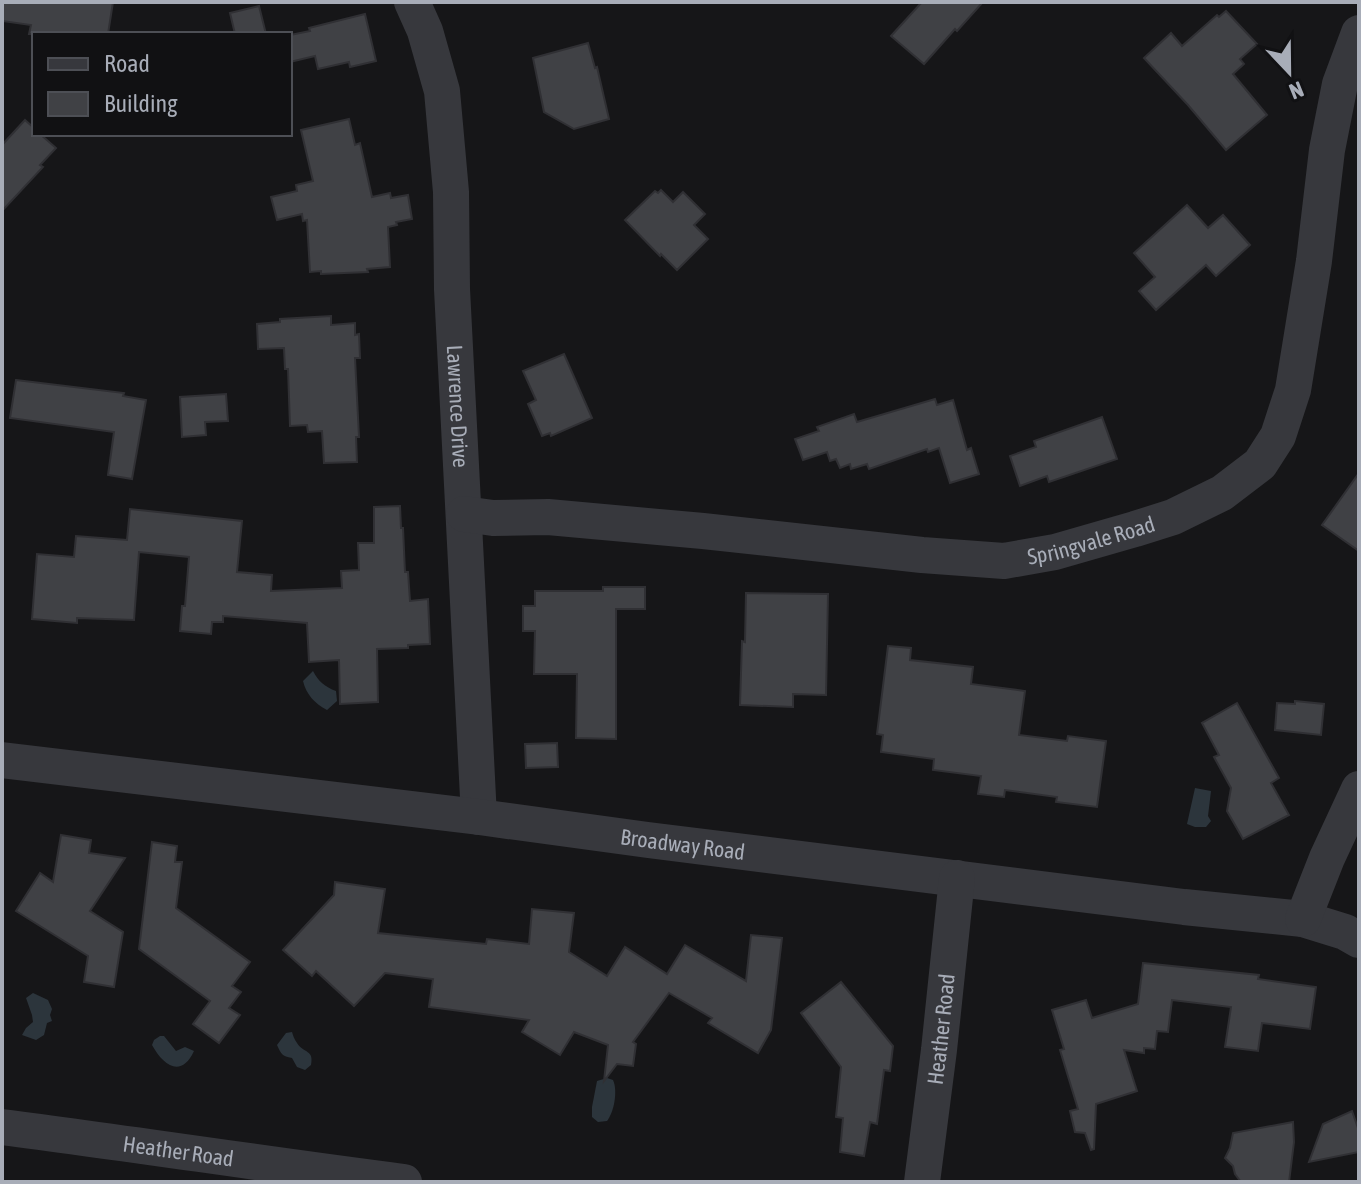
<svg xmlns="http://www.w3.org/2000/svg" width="1361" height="1184" font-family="'Asap Condensed',sans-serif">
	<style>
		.water { fill: #2c353c }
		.building { fill: #404145; stroke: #303034; stroke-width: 2 }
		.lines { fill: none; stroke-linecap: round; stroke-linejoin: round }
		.minor { stroke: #37383d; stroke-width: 36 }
		.labels { text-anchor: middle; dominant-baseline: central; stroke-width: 7; stroke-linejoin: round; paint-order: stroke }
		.street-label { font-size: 22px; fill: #a8adb8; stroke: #111113 }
	</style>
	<rect width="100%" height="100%" fill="#161618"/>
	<g class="water">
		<path d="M313,671C318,681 325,687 336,691L337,701L327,710C315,704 306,694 303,681Z"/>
		<polygon points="1195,788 1211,791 1208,816 1211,821 1206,827 1195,827 1187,824"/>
		<polygon points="33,993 48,1000 52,1009 50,1015 52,1021 47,1023 44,1035 36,1040 22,1035 26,1028 33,1022 32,1015 26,998"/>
		<path d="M292,1032C293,1035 294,1039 297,1043C304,1054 314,1049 311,1065L305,1070L297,1067L292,1058C282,1056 281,1054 277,1045L286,1033Z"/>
		<path d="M160,1036H164L176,1051L185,1047L194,1051C181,1079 163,1065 152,1045L154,1040Z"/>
		<path d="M607,1078L613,1080C618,1091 614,1112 607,1121L598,1122L592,1117V1107L597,1081Z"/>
	</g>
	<g class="building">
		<polygon points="2,2 113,2 108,34 29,34 31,25 2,21"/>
		<polygon points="922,2 983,2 957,31 955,29 924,64 891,36"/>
		<polygon points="259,6 266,34 235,34 230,13"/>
		<polygon points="1226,11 1257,44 1240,59 1244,64 1233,74 1267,115 1226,150 1188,105 1144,58 1171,33 1182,46 1217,15 1219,17"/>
		<polygon points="365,14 376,61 350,67 349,62 318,69 315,56 290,62 290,35 310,31 309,28"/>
		<polygon points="588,43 595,68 597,67 609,119 574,129 544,112 533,58"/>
		<polygon points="349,119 355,145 360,143 372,197 390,193 391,198 408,195 412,219 396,222 397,225 388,227 390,267 367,269 368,272 321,274 321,271 310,272 307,220 303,221 302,214 277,220 271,197 297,191 296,185 313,181 301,130"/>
		<polygon points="25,120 34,128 34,134 40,134 56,148 40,165 43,167 2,211 2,145"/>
		<polygon points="661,190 673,202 683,192 705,214 694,225 708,239 677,270 661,254 660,256 625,220 655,191 658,193"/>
		<polygon points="1187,205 1208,228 1223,215 1250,245 1216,276 1206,265 1156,310 1139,291 1155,277 1134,253"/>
		<polygon points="331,316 331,325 355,323 355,335 359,334 360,358 355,358 359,437 356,437 357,462 324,463 322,431 308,432 307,425 290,426 288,369 285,369 284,348 258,349 257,324 280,322 280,319"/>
		<polygon points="564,354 592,418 551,436 550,433 542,436 528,404 536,400 523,371"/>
		<polygon points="16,380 124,393 123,396 146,400 132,479 108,475 114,432 10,418"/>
		<polygon points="226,394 228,421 205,422 206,435 182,437 180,397"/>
		<polygon points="935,399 937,405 953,400 967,450 971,448 979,474 950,483 939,448 928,452 927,449 869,469 867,464 851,469 850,464 840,468 836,459 830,461 827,452 803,460 795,439 819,431 817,427 854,414 857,422"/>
		<polygon points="1102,417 1117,459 1049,482 1047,476 1020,486 1010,456 1036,447 1034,441"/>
		<polygon points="1359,473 1359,551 1322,525"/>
		<polygon points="400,506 401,528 403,528 405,572 408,572 410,601 428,599 430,644 408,645 408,648 377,649 378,702 340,704 339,660 309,662 307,623 223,616 223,622 212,622 211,634 180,631 182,606 185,606 189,557 139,552 134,620 77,618 77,623 32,619 37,554 74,557 76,536 127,540 130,509 242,521 237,572 272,575 271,591 342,588 341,571 359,570 358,543 374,543 374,507"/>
		<polygon points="603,587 645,587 645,609 616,609 616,739 576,738 577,674 534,674 535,631 523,631 523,606 535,606 535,591 603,591"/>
		<polygon points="746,593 828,594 826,695 793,694 793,707 740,705 742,641 745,642"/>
		<polygon points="888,646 911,648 910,660 973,667 971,684 1025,691 1019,735 1067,741 1068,736 1106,741 1097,807 1056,802 1057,797 1005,790 1004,797 978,794 981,776 933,770 934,759 881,752 883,735 877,734"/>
		<polygon points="1295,701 1324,704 1321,735 1275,730 1277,703 1295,704"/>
		<polygon points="1237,703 1279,778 1271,783 1289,815 1243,839 1227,811 1231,788 1214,757 1219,755 1202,723"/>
		<polygon points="557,743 558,767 526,768 525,744"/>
		<polygon points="61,835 91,840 89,853 125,858 90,911 123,932 114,987 84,982 88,956 16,911 40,873 53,882"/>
		<polygon points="152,842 177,846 175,862 182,862 176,908 250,962 232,986 241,992 229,1008 240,1015 219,1043 193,1024 210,1001 139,949"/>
		<polygon points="335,882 385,889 378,933 486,944 487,939 529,944 532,909 574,913 569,952 607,976 625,947 667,974 685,945 746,981 751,935 782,938 771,1030 758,1053 708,1023 712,1018 669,993 633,1042 636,1044 633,1066 617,1064 604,1081 608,1045 574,1032 560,1055 522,1032 529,1020 429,1007 433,979 385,973 354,1006 316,971 312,976 283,950 334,895"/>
		<polygon points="1143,963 1259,975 1258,979 1316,987 1310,1029 1262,1023 1258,1051 1225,1047 1231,1007 1172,1000 1168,1032 1157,1031 1155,1049 1144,1048 1144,1053 1124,1050 1137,1091 1096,1104 1094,1149 1091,1150 1085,1133 1075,1132 1070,1111 1078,1109 1060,1050 1064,1049 1052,1010 1086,1000 1092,1018 1138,1004"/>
		<polygon points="841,982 893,1046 890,1071 884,1070 877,1124 870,1122 864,1156 840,1152 843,1118 836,1117 841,1067 801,1013"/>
		<polygon points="1352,1111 1359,1131 1359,1152 1309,1162 1323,1124"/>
		<polygon points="1293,1122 1294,1142 1289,1182 1241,1182 1235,1174 1233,1166 1225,1158 1230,1148 1233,1133"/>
	</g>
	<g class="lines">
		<g class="minor">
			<path id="s1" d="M412,2L425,31L442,91L451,192L452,289L479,817"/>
			<path id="s2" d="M464,514L493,518L548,517L703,531L922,555L1004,561L1055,552L1135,529L1173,517L1222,493L1260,464L1278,436L1293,390L1314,261L1327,150L1340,84L1359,33"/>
			<path id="s3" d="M2,760L479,817L648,840L1184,907L1303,919L1345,932L1359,940"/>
			<polyline points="1303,919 1327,858 1359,789"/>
			<path id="s4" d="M2,1127C136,1144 269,1165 404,1182"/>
			<path id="s5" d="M922,1182L939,1050L957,878"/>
		</g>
	</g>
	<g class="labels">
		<g class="street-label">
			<text stroke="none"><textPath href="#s1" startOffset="410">Lawrence Drive</textPath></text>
			<text stroke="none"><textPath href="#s2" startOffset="632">Springvale Road</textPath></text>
			<text stroke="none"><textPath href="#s3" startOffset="686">Broadway Road</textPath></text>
			<text stroke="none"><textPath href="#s5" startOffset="154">Heather Road</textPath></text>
			<text stroke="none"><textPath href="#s4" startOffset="178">Heather Road</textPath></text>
		</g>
	</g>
	<rect width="1361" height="1184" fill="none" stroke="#a8adb8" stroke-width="8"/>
	<rect x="32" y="32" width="260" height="104" fill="#111113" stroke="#4d4f55" stroke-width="2"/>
	<rect x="48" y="58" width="40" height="12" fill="#37383d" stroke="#4d4f55" stroke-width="2"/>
	<text x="104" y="72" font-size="24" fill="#a8adb8">Road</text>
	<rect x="48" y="92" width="40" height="24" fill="#404145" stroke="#4d4f55" stroke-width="2"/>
	<text x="104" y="112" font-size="24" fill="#a8adb8">Building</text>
	<g transform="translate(1289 72) rotate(158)" stroke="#111113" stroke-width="6" paint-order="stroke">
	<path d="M0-6L14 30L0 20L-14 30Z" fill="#a8adb8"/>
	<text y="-12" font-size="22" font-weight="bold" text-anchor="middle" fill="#a8adb8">N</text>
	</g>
</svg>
